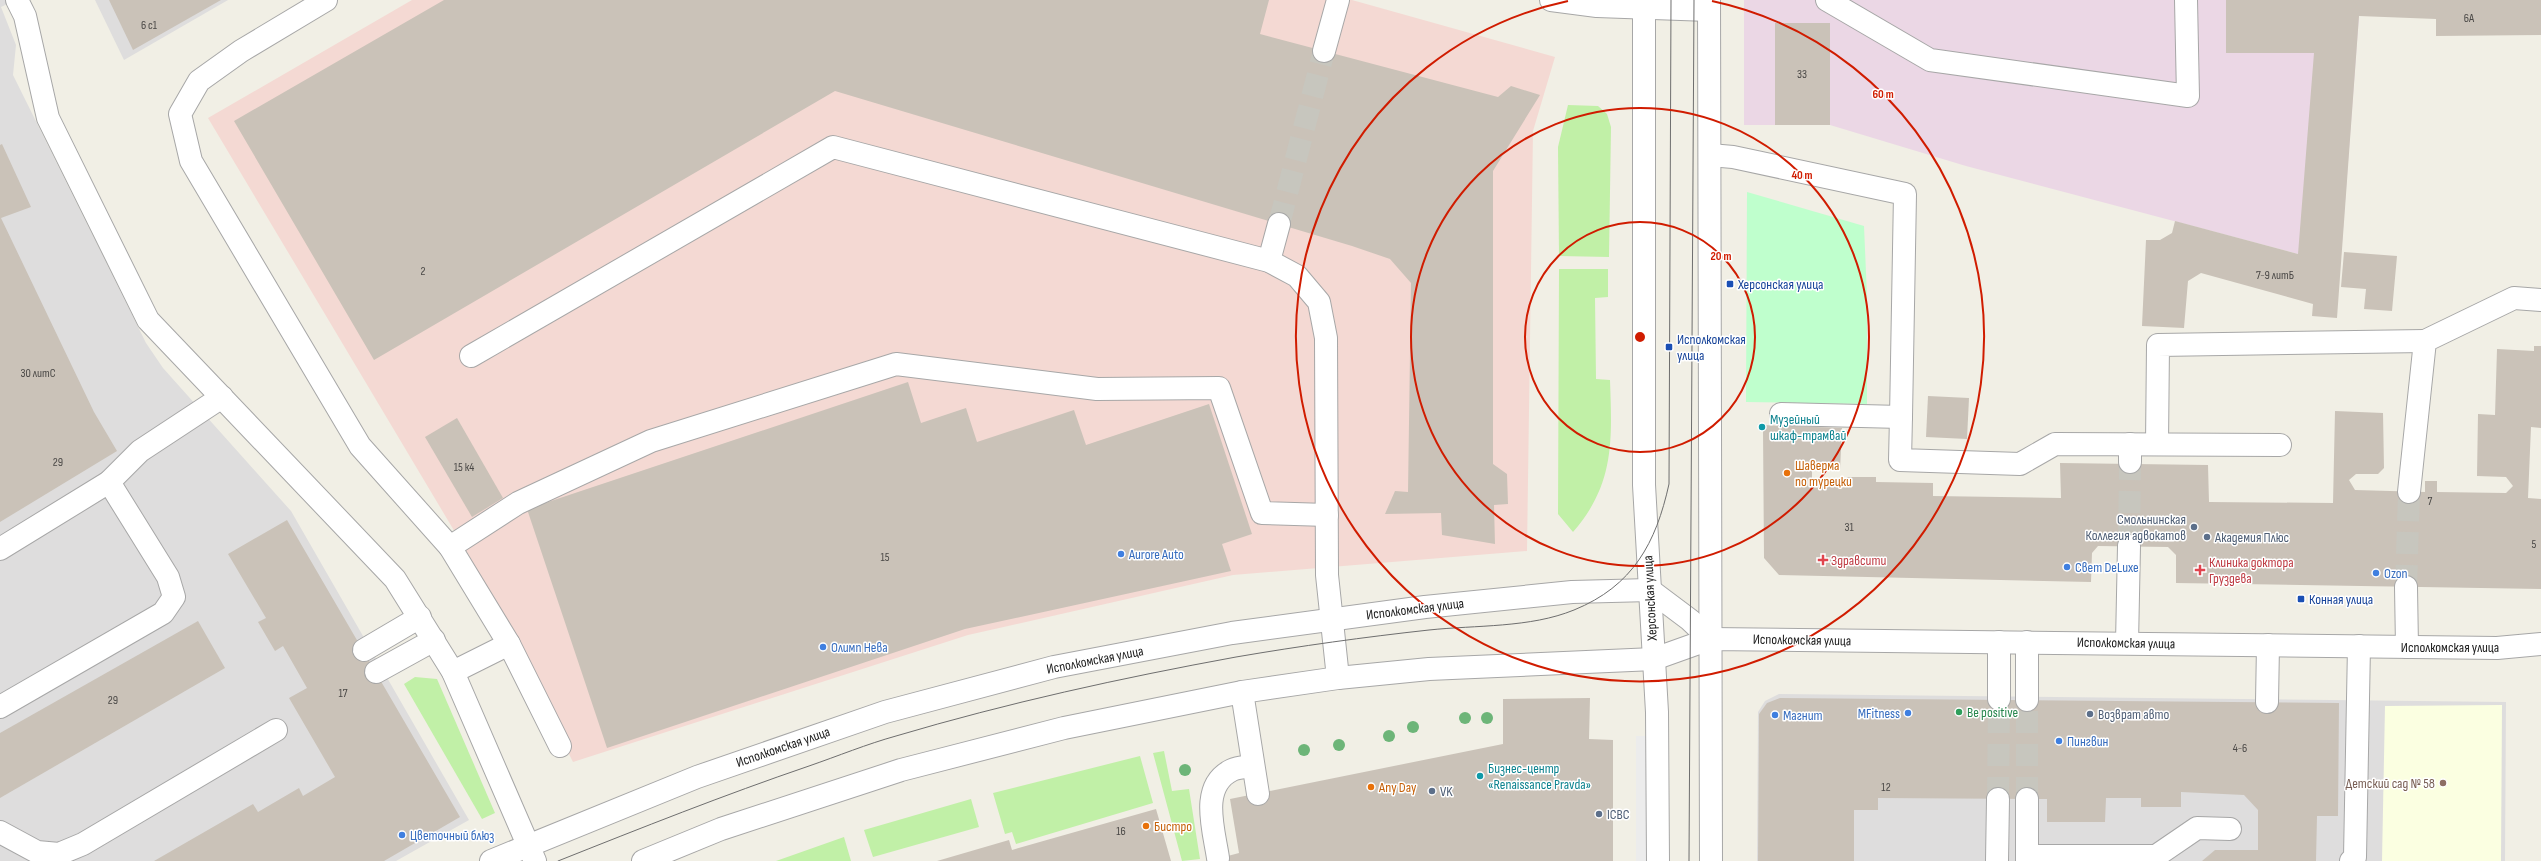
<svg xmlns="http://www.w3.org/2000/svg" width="2541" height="861" font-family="'Sofia Sans Condensed',sans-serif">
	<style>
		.residential { fill: #dedddd }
		.commercial { fill: #f4d9d3 }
		.industrial { fill: #ebd7e5 }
		.education { fill: #fbffe1 }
		.grass { fill: #c1f0a7 }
		.park { fill: #bfffcd }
		.parking { fill: #ececec }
		.building { fill: #cac2b8 }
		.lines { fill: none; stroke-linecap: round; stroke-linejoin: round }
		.minor-tunnel { stroke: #c7c6be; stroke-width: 22; stroke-dasharray: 22 11; stroke-linecap: butt }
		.minor-casing { stroke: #a7a7a7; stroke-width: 24 }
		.minor { stroke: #fff; stroke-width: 22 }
		.tram { stroke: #6e6e6e; stroke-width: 1 }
		.tree { fill: #6db578 }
		.ring { fill: none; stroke: #d01c00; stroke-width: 2 }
		.transit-dot { fill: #1a4fb4; stroke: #fff; stroke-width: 1.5 }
		.culture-dot { fill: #0f9aa8; stroke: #fff; stroke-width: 1.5 }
		.food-dot { fill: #e8710a; stroke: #fff; stroke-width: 1.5 }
		.service-dot { fill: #5c6f8a; stroke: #fff; stroke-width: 1.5 }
		.shop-dot { fill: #3f7fe0; stroke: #fff; stroke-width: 1.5 }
		.health-dot { fill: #e0444e; stroke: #fff; stroke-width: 1.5 }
		.leisure-dot { fill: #2e9e5b; stroke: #fff; stroke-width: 1.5 }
		.education-dot { fill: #8d6e63; stroke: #fff; stroke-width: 1.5 }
		.labels { text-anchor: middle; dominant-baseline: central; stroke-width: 3; stroke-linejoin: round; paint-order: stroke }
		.number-label { font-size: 12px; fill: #4a4846 }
		.transit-label { font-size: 14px; fill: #164399; stroke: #fff; text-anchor: start }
		.culture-label { font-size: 14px; fill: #0d838f; stroke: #fff; text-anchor: start }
		.food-label { font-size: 14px; fill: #c56008; stroke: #fff; text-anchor: start }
		.service-label { font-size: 14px; fill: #4e5e75; stroke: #fff; text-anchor: start }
		.shop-label { font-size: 14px; fill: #366cbe; stroke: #fff; text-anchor: start }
		.health-label { font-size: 14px; fill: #be3a42; stroke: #fff; text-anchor: start }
		.street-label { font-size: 14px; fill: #202020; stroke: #fff }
		.leisure-label { font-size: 14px; fill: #27864d; stroke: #fff; text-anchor: start }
		.education-label { font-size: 14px; fill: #785e54; stroke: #fff; text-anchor: end }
		.centre { fill: #d01c00; stroke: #fff; stroke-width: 2 }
		.ring-label { font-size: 12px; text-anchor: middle; font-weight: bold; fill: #d01c00; stroke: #fff; stroke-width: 3; stroke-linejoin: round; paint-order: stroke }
	</style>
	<rect width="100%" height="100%" fill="#f1efe5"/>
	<g class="residential">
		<polygon points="0,0 16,0 1,7 16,45 13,75 146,343 163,368 291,511 469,820 396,861 0,861"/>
		<polygon points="95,0 228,0 124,60"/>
		<polygon points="1779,694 2506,702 2505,861 1757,861 1758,712 1765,701"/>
	</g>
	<polygon class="commercial" points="412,0 1352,0 1555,57 1533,131 1527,551 1233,575 968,635 573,762 471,559 208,118"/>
	<polygon class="industrial" points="1744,0 2301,0 2359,16 2340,269 2298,254 1966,166 1830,125 1744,125"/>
	<polygon class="education" points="2502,705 2501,861 2382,861 2385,706"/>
	<g class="grass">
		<polygon points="1568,105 1598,106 1607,114 1611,127 1609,257 1559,256 1558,147"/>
		<path d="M1559,269H1608V297L1595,298L1596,379L1610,380C1612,440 1615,484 1573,532L1558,514Z"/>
		<polygon points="415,677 437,679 495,813 482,819 404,684"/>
		<polygon points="1164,751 1172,791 1189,789 1200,859 1182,861 1153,753"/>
		<polygon points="1140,756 1153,803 1016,844 1012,832 1005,834 993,793"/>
		<polygon points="971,799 979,827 873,857 864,830"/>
		<polygon points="844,837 851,861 776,861"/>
	</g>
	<polygon class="park" points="1747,192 1864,226 1867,296 1867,404 1746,402"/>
	<polygon class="parking" points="1636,736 1650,736 1649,861 1636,861"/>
	<g class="building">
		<polygon points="109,0 221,0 133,50"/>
		<polygon points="444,0 1269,0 1260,34 1498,97 1511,86 1540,95 1493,171 1493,464 1507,474 1508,504 1494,505 1495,544 1442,535 1441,513 1385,514 1395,491 1408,492 1411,283 1390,259 1352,246 835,91 374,360 234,121"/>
		<polygon points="2226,0 2541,0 2541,35 2436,36 2436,19 2359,16 2337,318 2312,316 2313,304 2201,273 2188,281 2184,328 2142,326 2146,240 2160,240 2172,233 2175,221 2298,254 2314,53 2226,53"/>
		<rect x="1775" y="23" width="55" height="102"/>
		<polygon points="2,144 31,207 1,218 94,412 117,451 0,522 0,145"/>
		<polygon points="2344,252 2397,256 2392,311 2364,309 2366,289 2341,287"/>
		<polygon points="2534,346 2541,346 2541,428 2531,427 2528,498 2541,499 2541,589 2176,583 2176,555 2168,547 2098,546 2092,553 2091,582 1779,575 1764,558 1763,429 1761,426 1763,425 1842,428 1840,470 1812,469 1812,481 1846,481 1847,477 1876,477 1876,482 1933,483 1933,496 2061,498 2060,463 2208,465 2209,502 2333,503 2335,411 2383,413 2384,468 2378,474 2356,474 2349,480 2355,490 2425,492 2425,481 2437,481 2437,492 2506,493 2513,486 2506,477 2477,476 2478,414 2495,415 2497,349 2534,351"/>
		<polygon points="908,382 921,423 966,408 977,442 1074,410 1086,445 1209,404 1252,534 1222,544 1231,571 965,629 607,748 527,509"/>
		<polygon points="1928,396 1969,398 1967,439 1926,437"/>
		<polygon points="457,418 503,498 472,517 425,437"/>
		<polygon points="287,520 460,817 384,861 154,861 253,804 258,812 299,788 303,796 335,777 289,698 307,688 283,646 275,651 258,622 266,618 228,554"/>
		<polygon points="198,621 225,668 0,798 0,733"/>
		<polygon points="1590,698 1589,739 1613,740 1613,861 1209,861 1239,853 1230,799 1503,744 1503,699"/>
		<polygon points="1780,698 2339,703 2338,816 2317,816 2316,861 2202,861 2215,850 2258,850 2258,810 2244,795 2181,792 2181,807 2141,807 2141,798 2106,798 2105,822 2047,822 2047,799 1878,798 1878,810 1854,810 1854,861 1758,861 1759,714 1767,703"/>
		<polygon points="1156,809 1171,861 937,861 1009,840 1012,850"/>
	</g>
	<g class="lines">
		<g class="minor-tunnel">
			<polyline points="1279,224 1324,51"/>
			<polyline points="2129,546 2130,462"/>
			<polyline points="2406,587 2409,492"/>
			<polyline points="1998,799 1999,699"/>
			<polyline points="2027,799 2027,700"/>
		</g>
		<defs>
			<g id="minor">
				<polyline points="17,0 25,16 48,118 148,320 395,579 453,672 535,861"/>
				<polyline points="326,0 241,51 199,81 180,114 191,161 360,446 450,547 509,644 560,746"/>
				<polyline points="1551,0 1597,6 1709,10"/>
				<polyline points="1644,0 1644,485 1657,712 1658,861"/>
				<polyline points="1709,0 1711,861"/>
				<polyline points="1827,0 1930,60 2188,96 2186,0"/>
				<polyline points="1324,51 1338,0"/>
				<polyline points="1710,155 1733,157 1905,194 1901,417 1781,414"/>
				<polyline points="1269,261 1279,224"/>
				<polyline points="471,356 833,147 1269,261 1297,276 1319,302 1326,338 1327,575 1338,678"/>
				<polyline points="1901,417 1900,460 2020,464 2055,444 2280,445"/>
				<polyline points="2157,444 2158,345 2425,341"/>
				<polyline points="2130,462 2130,444"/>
				<polyline points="2409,492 2425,341 2514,298 2541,300"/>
				<polyline points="450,547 518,503 651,441 896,364 1097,389 1219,388 1262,513 1327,515"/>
				<polyline points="0,549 109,482 140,451 222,397"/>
				<polyline points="2406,587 2407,647"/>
				<polyline points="2027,642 2027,700"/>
				<polyline points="2127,643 2129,546"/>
				<polyline points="364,650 420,617"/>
				<polyline points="376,672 434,640"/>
				<polyline points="453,672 509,644"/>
				<polyline points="1242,692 1258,794"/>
				<polyline points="1999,699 1999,642"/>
				<polyline points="2267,702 2268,645"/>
				<polyline points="0,707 163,613 174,597 168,577 109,482"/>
				<polyline points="0,832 37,852 59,854 83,844 276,730"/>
				<polyline points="2027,856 2156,856 2197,828 2230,829"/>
				<path d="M1218,858C1214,830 1199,786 1232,770C1238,767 1247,767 1253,766"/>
				<polyline points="491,861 697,777 885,712 1054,667 1232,633 1425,607 1572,592 1650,590 1690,620 1710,639"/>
				<polyline points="643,861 721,829 901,770 1064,728 1242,692 1338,678 1429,669 1654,659 1710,639 2497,648 2541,644"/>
				<polyline points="1997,861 1998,799"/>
				<polyline points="2027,861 2027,799"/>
				<polyline points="2351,861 2355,857 2359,646"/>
			</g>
		</defs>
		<use href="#minor" class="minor-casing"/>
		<use href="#minor" class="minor"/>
		<g class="tram">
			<path d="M558,861C641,828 724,795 809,766C838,756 867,744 896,736C1007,703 1121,678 1236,657C1300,646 1365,637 1429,630C1476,625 1530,628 1574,610C1633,586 1656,543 1669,484L1671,0"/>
			<polyline points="1689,861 1694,0"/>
		</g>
	</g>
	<g class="tree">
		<circle cx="1465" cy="718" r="6"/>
		<circle cx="1487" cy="718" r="6"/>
		<circle cx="1413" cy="727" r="6"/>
		<circle cx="1389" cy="736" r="6"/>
		<circle cx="1339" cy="745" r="6"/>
		<circle cx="1304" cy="750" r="6"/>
		<circle cx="1185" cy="770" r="6"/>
	</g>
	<g class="ring">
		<circle cx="1640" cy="337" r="115"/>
		<circle cx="1640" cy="337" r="229"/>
		<path d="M1712 1A344 344 0 1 1 1568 1"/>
	</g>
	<g class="transit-dot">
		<rect x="1726" y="280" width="8" height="8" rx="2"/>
		<rect x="1665" y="343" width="8" height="8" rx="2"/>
		<rect x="2297" y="595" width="8" height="8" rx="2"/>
	</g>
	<g class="culture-dot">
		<circle cx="1762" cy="427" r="4"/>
		<circle cx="1480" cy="776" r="4"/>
	</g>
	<g class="food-dot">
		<circle cx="1787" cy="473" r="4"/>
		<circle cx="1371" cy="787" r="4"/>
		<circle cx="1146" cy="826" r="4"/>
	</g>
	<g class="service-dot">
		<circle cx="2194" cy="527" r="4"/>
		<circle cx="2207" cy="537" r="4"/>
		<circle cx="2090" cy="714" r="4"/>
		<circle cx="1432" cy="791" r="4"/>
		<circle cx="1599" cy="814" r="4"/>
	</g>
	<g class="shop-dot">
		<circle cx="1121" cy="554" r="4"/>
		<circle cx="2067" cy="567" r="4"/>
		<circle cx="2376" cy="573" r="4"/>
		<circle cx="823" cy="647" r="4"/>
		<circle cx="1908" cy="713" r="4"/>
		<circle cx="1775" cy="715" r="4"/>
		<circle cx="2059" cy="741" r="4"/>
		<circle cx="402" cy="835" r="4"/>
	</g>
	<g class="health-dot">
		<path d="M1821 554h4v4h4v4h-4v4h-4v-4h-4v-4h4z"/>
		<path d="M2198 564h4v4h4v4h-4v4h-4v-4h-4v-4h4z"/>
	</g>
	<circle class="leisure-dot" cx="1959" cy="712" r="4"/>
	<circle class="education-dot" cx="2443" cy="783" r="4"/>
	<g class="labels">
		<g class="number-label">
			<text x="2469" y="18">6А</text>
			<text x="149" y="25">6 с1</text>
			<text x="1802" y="74">33</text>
			<text x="423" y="271">2</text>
			<text x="2275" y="275">7-9 литБ</text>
			<text x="38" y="373">30 литС</text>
			<text x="58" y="462">29</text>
			<text x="464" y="467">15 к4</text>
			<text x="2430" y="501">7</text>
			<text x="1849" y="527">31</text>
			<text x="2534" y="544">5</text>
			<text x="885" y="557">15</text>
			<text x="343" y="693">17</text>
			<text x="113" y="700">29</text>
			<text x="2240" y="748">4-6</text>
			<text x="1886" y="787">12</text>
			<text x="1121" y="831">16</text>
		</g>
		<g class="transit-label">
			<text x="1738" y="284">Херсонская улица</text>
			<text x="1677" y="339">Исполкомская<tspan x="1677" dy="16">улица</tspan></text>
			<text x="2309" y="599">Конная улица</text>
		</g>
		<g class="culture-label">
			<text x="1770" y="419">Музейный<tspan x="1770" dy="16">шкаф-трамвай</tspan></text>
			<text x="1488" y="768">Бизнес-центр<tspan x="1488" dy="16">«Renaissance Pravda»</tspan></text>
		</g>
		<g class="food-label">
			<text x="1795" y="465">Шаверма<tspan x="1795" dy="16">по турецки</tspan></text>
			<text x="1379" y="787">Any Day</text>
			<text x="1154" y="826">Бистро</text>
		</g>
		<g class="service-label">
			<text x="2186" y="519" text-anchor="end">Смольнинская<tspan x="2186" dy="16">Коллегия адвокатов</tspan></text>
			<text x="2215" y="537">Академия Плюс</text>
			<text x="2098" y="714">Возврат авто</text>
			<text x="1440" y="791">VK</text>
			<text x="1607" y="814">ICBC</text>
		</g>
		<g class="shop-label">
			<text x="1129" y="554">Aurore Auto</text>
			<text x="2075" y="567">Свет DeLuxe</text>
			<text x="2384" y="573">Ozon</text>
			<text x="831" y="647">Олимп Нева</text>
			<text x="1900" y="713" text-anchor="end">MFitness</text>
			<text x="1783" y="715">Магнит</text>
			<text x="2067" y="741">Пингвин</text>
			<text x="410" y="835">Цветочный блюз</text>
		</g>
		<g class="health-label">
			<text x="1831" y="560">Здравсити</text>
			<text x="2209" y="562">Клиника доктора<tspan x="2209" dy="16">Груздева</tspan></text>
		</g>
		<g class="street-label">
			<text transform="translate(1650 598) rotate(-93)">Херсонская улица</text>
			<text transform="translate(1415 609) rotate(-7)">Исполкомская улица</text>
			<text transform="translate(1802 640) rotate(1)">Исполкомская улица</text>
			<text transform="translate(2126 643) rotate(1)">Исполкомская улица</text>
			<text x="2450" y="647">Исполкомская улица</text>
			<text transform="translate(1095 660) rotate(-11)">Исполкомская улица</text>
			<text transform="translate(783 747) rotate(-19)">Исполкомская улица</text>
		</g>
		<g class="leisure-label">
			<text x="1967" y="712">Be positive</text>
		</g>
		<g class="education-label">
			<text x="2435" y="783">Детский сад № 58</text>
		</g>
	</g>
	<circle cx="1640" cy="337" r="6" class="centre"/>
	<g class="ring-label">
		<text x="1883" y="98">60 m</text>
		<text x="1802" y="179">40 m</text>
		<text x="1721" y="260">20 m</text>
	</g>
</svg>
